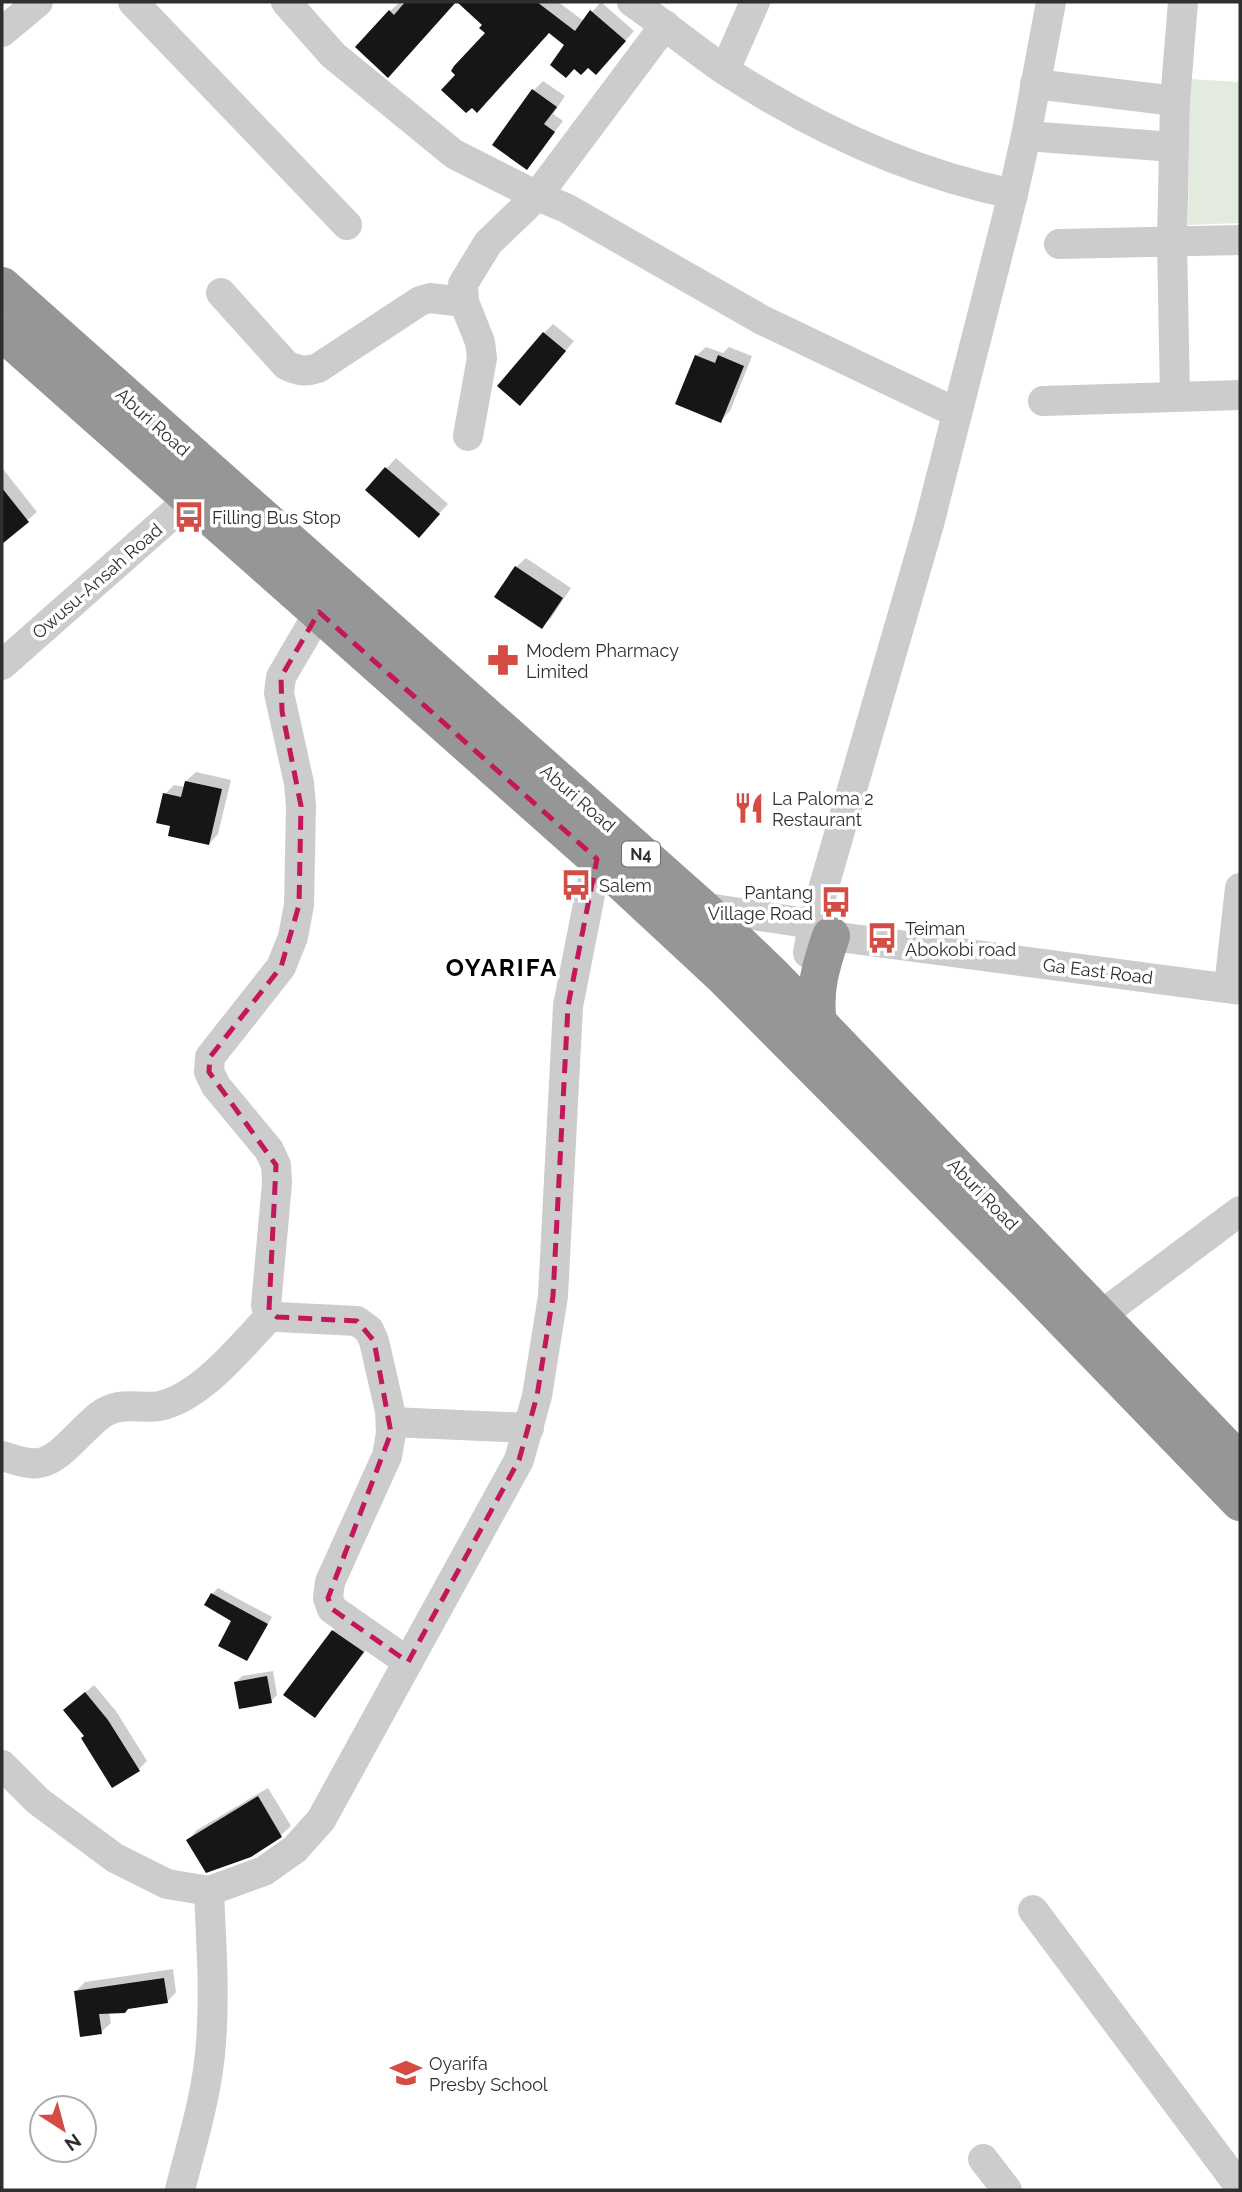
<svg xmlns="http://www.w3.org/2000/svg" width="1242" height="2192" font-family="Raleway,sans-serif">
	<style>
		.green { fill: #e3ebde }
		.shadow { fill: #0003 }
		.building { fill: #161616 }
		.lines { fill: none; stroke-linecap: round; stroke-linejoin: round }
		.minor { stroke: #ccc; stroke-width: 30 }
		.highway { stroke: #969696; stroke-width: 38 }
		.marked { fill: none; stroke: #c2185b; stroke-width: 5; stroke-dasharray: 14 9; stroke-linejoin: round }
		.labels { text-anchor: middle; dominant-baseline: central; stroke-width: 7; stroke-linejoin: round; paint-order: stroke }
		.shield { fill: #fff; stroke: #6d6d6d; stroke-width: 2 }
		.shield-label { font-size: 16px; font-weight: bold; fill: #2f2f2f }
		.street-label { font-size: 18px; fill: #2f2f2f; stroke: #fff }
		.poi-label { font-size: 18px; fill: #2f2f2f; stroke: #fff; text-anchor: start }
		.district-label { font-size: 24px; font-weight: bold; letter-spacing: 2px; fill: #000; stroke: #fff }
	</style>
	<rect width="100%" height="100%" fill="#fff"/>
	<polygon class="green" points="1190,79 1240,82 1240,223 1188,225"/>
	<g class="shadow">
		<polygon points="400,2 404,6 408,2 454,2 397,66 390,11"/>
		<polygon points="460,2 558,2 584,21 601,2 634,31 605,63 566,45 550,31 487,33 484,24"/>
		<polygon points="543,81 565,96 553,114 563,121 527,168 495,144 534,90"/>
		<polygon points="553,324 574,341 529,394 544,333"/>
		<polygon points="706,347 723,353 729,347 752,356 730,411 720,421 696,356"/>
		<polygon points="396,458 448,504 428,526 367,490"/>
		<polygon points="3,469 37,512 2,542 2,470"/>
		<polygon points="526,558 571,588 551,618 542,627 516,567"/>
		<polygon points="196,772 231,780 218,834 209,844 172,825 165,794 174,785 185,787 186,781"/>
		<polygon points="218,1588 272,1617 252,1653 246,1659 234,1620 212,1594"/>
		<polygon points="342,1622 372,1642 315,1716 333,1631"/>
		<polygon points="273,1671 277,1695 271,1701 236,1682 242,1676"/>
		<polygon points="94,1685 116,1711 147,1761 138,1770 86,1736 74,1702"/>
		<polygon points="268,1788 291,1826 281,1835 250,1856 188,1840 197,1830"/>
		<polygon points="173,1969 176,1992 167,2002 109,2012 111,2023 101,2032 75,1992 85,1982"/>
	</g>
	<g class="building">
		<polygon points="405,2 456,2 388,78 355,47 389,10 394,15"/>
		<polygon points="457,2 537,2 575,31 590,10 626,41 596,75 588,68 581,75 574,69 566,78 550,65 564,45 549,33 477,113 472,108 466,113 441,90 455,75 451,71 454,66 485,33 479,28 482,25"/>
		<polygon points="532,89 557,107 544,124 555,132 527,170 492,145"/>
		<polygon points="543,332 566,351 520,406 497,386"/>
		<polygon points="695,355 715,363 718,355 744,366 721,423 675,404"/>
		<polygon points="385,467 440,514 419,538 365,490"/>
		<polygon points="2,488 29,522 2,544"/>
		<polygon points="515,566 563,598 542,629 494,597"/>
		<polygon points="185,781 222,789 209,845 168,836 170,826 156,823 163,793 181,797"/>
		<polygon points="211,1593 268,1624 247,1661 218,1646 231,1621 204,1605"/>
		<polygon points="332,1630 364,1652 315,1718 283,1695"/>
		<polygon points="267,1676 272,1703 239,1709 234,1682"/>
		<polygon points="85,1692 108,1720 140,1771 112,1788 81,1738 84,1736 63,1710"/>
		<polygon points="258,1796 282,1837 251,1857 206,1873 186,1840"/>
		<polygon points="164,1978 168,2003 128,2009 125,2013 99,2014 102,2034 80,2037 74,1991"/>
	</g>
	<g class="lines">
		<g class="minor">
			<polyline points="133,2 347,225"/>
			<polyline points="286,2 333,55 454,154 537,196 566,208 762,320 957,413"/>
			<path d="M632,2C664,24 694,49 726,71C814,128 910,173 1013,194"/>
			<polyline points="2,32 38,2"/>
			<polyline points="725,70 755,2"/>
			<polyline points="1035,84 1175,101"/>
			<polyline points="1026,136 1174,147"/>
			<polyline points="1059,244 1240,240"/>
			<path d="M221,293L286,365C298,371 306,372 318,368L420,301L430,298L464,302"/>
			<polyline points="1175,397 1172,242 1175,101 1183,2"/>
			<polyline points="1043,401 1240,395"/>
			<polyline points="468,436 482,358 480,342 464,302 463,284 488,243 537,196 665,25"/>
			<polyline points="319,612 281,677 279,693 299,783 301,806 299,905 293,937 281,967 210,1057 209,1072 216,1086 269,1150 276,1165 277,1183 266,1306 272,1314 277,1317 357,1321 369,1330 374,1341 390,1411 391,1433 387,1456 330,1582 328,1598 332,1609 408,1662"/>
			<polyline points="2,665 191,498"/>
			<polyline points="701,907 813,924 831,936 1240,990"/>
			<polyline points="808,953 813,924 929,524 1013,194 1026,136 1051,2"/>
			<polyline points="1229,987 1240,888"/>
			<polyline points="1100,1316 1240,1211"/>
			<polyline points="391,1422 529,1428"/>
			<path d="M2,1456C13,1459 27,1465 39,1463C64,1459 85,1422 107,1411C124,1402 142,1409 160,1406C203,1396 242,1345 272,1314"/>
			<polyline points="2,1765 38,1801 115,1858 167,1884 209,1891 264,1871 295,1849 321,1820 519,1460 537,1396 553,1296 568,1006 597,859"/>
			<polyline points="1033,1910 1240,2187"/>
			<polyline points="983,2159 1007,2190"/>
			<path d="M180,2190C192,2142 208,2092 211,2042C215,1992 211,1941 209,1891"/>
		</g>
		<g class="highway">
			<polyline points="2,286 701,907 772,975 1240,1462"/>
			<polyline points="2,332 597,859 723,976 1034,1289 1240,1502"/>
			<path d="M818,1022C813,992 821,965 831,936"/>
		</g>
	</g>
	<path class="marked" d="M319,612L597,859L568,1006L553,1296L537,1396L519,1460L408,1662L332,1609L328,1598L391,1433L374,1341L357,1321L277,1317L269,1310L276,1165L209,1072L210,1057L281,967L299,905L301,806L282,711L281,677Z"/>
	<defs>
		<symbol id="bus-bare" viewBox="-9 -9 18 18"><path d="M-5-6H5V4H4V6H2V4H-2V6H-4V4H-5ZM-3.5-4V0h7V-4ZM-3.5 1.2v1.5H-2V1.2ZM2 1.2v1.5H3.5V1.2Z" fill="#d44c43" stroke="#fff" stroke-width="2.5" paint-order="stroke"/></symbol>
		<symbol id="pharmacy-bare" viewBox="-9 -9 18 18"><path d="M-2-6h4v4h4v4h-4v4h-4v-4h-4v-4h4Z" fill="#d44c43" stroke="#fff" stroke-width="2.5" paint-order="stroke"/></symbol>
		<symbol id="restaurant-bare" viewBox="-9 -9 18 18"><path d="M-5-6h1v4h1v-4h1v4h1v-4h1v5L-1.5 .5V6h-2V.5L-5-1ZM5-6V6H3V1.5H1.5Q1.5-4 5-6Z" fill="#d44c43" stroke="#fff" stroke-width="2.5" paint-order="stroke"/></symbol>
		<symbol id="school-bare" viewBox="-9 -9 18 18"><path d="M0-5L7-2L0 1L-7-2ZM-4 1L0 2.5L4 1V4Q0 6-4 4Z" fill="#d44c43" stroke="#fff" stroke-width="2.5" paint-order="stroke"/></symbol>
	</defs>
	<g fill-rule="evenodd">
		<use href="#bus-bare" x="167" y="495" width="44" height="44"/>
		<use href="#pharmacy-bare" x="481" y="638" width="44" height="44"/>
		<use href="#restaurant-bare" x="727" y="786" width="44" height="44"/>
		<use href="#bus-bare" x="554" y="863" width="44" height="44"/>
		<use href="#bus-bare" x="814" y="880" width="44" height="44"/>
		<use href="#bus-bare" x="860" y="916" width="44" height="44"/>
		<use href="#school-bare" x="384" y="2051" width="44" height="44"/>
	</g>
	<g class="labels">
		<rect class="shield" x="622" y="841.5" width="38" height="25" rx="5"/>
		<g class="shield-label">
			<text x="641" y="854">N4</text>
		</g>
		<g class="street-label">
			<text transform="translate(153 422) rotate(42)">Aburi Road</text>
			<text transform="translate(97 581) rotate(-41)">Owusu-Ansah Road</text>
			<text transform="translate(578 798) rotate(41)">Aburi Road</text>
			<text transform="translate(1098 971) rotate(7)">Ga East Road</text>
			<text transform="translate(983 1194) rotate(46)">Aburi Road</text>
		</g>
		<g class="poi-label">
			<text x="212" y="517">Filling Bus Stop</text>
			<text x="526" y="650">Modem Pharmacy<tspan x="526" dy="21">Limited</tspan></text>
			<text x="772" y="798">La Paloma 2<tspan x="772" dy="21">Restaurant</tspan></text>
			<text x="599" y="885">Salem</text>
			<text x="813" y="892" text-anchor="end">Pantang<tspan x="813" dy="21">Village Road</tspan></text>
			<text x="905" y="928">Teiman<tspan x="905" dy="21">Abokobi road</tspan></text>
			<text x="429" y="2063">Oyarifa<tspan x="429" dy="21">Presby School</tspan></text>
		</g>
		<g class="district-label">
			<text x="502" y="967">OYARIFA</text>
		</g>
	</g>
	<rect width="1242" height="2192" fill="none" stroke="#2f2f2f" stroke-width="7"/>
	<g transform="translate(63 2129) rotate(144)"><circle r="33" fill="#ffffff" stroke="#acacac" stroke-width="2"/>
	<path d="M0-5L12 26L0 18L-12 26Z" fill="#d44c43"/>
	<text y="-10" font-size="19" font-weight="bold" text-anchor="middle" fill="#2f2f2f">N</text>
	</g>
</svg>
